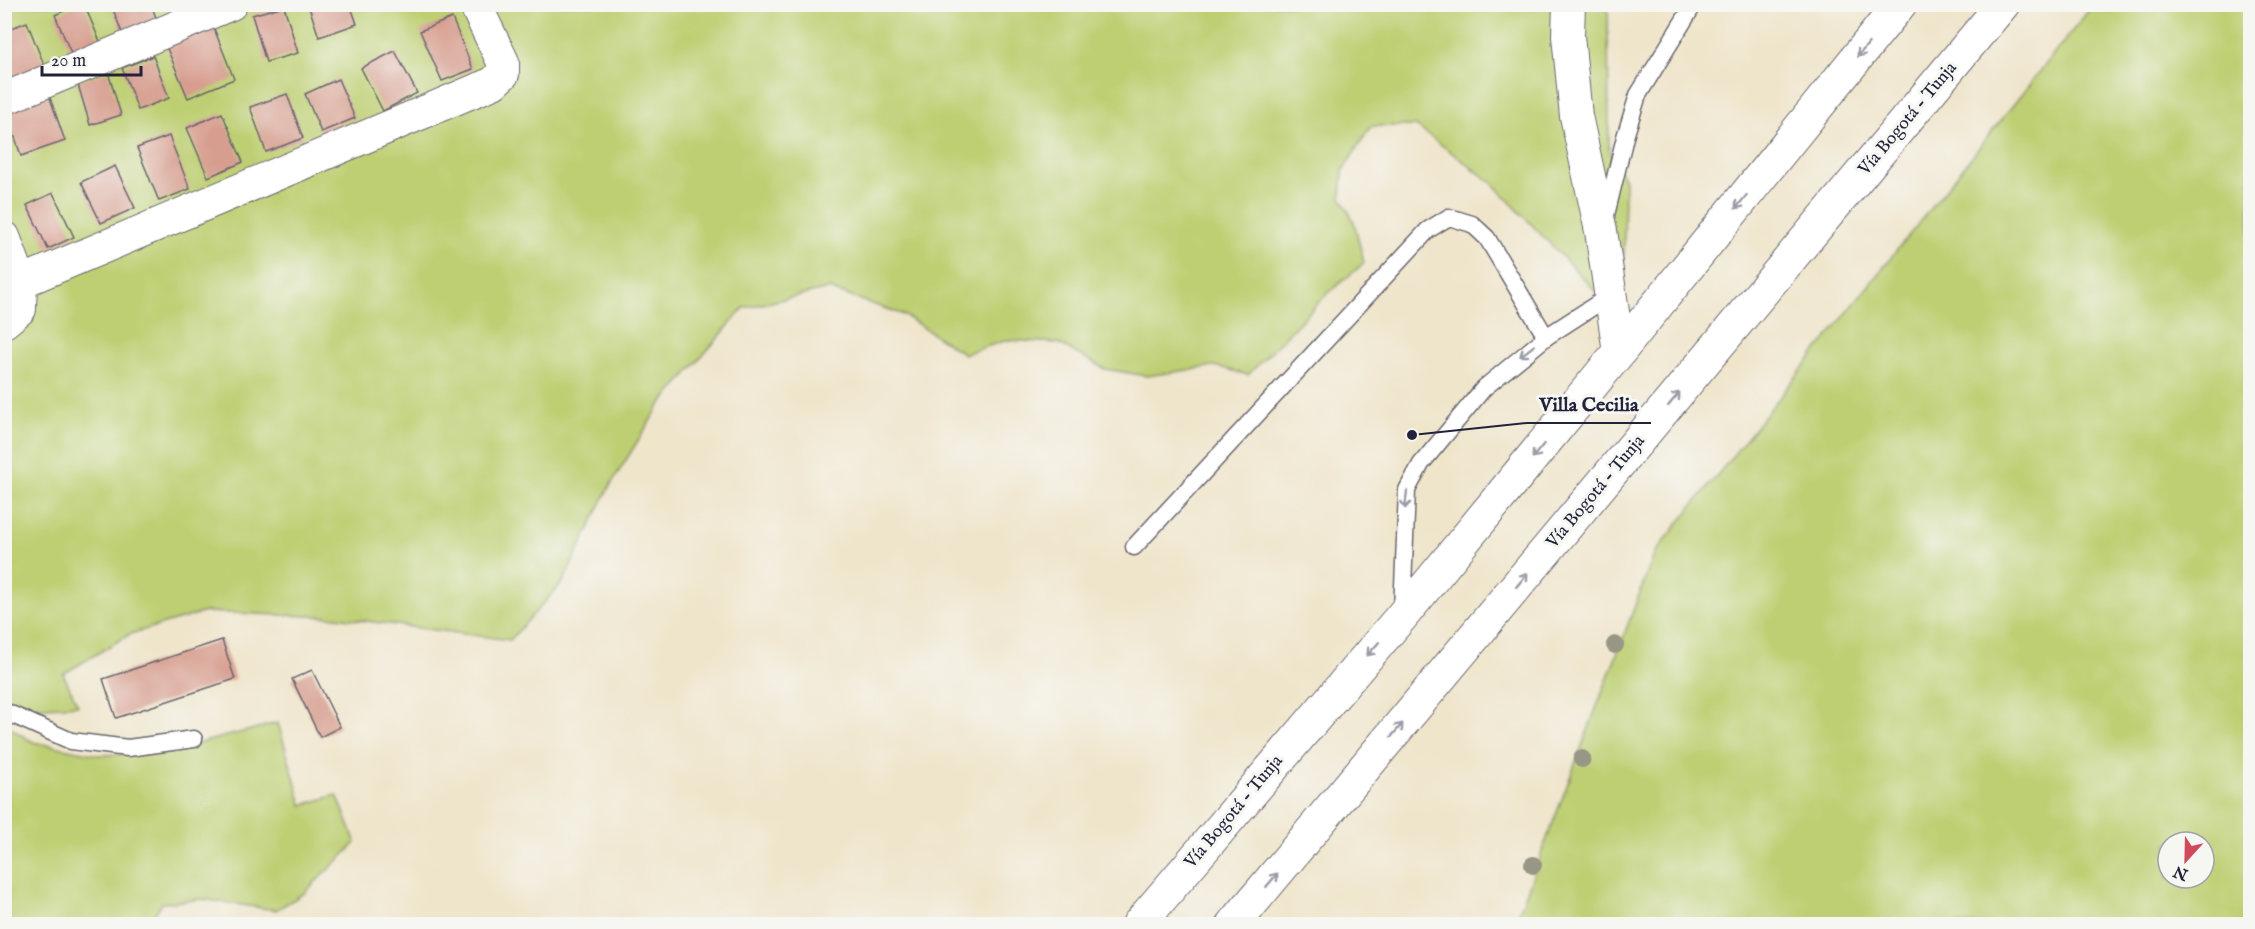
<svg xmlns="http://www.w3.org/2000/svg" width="2255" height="929" font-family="'IM FELL English',serif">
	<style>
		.green { fill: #bdcf72; stroke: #707856; stroke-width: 1.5; fill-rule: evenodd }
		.building { fill: #d79e8f }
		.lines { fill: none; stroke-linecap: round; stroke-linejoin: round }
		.lane-casing { stroke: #6a666d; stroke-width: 19 }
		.street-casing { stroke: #6a666d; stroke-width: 34 }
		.highway-casing { stroke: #6a666d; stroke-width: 35 }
		.lane { stroke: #fff; stroke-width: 16 }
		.street { stroke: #fff; stroke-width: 32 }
		.highway { stroke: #fff; stroke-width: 33 }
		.tree { fill: #989685 }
		.oneway { stroke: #9c9ca7 }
		.labels { text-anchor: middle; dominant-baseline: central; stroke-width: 6; stroke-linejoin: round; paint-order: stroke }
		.street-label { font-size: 18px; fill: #22223b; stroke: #f6f6f2 }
		.leader { fill: none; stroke: #22223b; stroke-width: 2 }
		.callout-dot { fill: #22223b; stroke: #f6f6f2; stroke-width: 2 }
		.callout-label { font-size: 20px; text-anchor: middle; font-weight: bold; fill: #22223b; stroke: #f6f6f2; stroke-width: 6; stroke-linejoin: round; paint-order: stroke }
	</style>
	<rect width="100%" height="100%" fill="#f6f6f2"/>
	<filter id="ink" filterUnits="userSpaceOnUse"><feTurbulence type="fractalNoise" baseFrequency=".0167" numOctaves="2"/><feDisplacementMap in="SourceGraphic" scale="12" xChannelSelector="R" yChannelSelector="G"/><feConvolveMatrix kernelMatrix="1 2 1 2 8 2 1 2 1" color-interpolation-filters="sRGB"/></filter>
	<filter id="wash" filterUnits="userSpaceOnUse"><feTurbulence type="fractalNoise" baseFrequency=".008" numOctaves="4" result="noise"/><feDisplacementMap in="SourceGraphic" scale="24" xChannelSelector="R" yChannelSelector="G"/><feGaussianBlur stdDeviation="1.35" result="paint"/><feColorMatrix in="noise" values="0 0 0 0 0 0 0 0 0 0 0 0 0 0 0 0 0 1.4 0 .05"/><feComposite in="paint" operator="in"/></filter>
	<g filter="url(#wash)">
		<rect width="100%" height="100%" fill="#efe5cb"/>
		<g class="green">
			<polygon points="5,5 1608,5 1609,150 1625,180 1623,320 1491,182 1416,126 1371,126 1343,170 1341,197 1354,222 1364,263 1326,295 1248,375 1215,366 1147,376 1105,369 1058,343 1007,340 964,354 904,315 829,289 744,308 660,405 608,489 563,582 510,640 336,617 205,612 130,634 63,674 78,705 26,708 5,701"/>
			<path d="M2093,5H2250V924H1512L1518,915L1655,553ZM2168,842H2204V878H2168Z"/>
			<polygon points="278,723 302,805 337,795 356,843 303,894 276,910 201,899 162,903 148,924 5,924 5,725 33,742 98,755 160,753"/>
		</g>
		<g id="blocks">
			<g class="building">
				<polygon points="79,4 84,4 104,51 75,63 55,15"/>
				<polygon points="111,4 151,4 159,26 124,38"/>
				<polygon points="175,4 203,4 179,14"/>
				<polygon points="308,4 350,4 357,24 319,37"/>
				<polygon points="284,6 298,53 266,62 252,15"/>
				<polygon points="452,18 473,69 442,81 420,31"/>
				<polygon points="27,22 46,70 12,84 4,65 4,31"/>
				<polygon points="213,26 234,79 188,98 166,46"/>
				<polygon points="395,51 417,93 383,111 361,68"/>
				<polygon points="153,56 169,98 138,110 122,68"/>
				<polygon points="108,72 121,115 90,125 77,81"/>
				<polygon points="338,79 355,118 321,132 305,94"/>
				<polygon points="287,94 303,138 266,152 250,107"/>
				<polygon points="49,95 65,141 21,156 6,109"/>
				<polygon points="222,113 243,162 208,177 187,128"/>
				<polygon points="169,136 190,189 159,201 137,148"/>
				<polygon points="115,166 135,208 101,223 81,182"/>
				<polygon points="53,193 74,237 48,249 27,205"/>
				<polygon points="222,640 235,679 116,718 103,679"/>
				<polygon points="312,670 340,727 320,737 292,679"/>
			</g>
		</g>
	</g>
	<g filter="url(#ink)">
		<use href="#blocks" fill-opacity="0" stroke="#6a666d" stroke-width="1.5"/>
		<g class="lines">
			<defs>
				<g id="lane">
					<polyline points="1605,219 1625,137 1638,95 1694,4"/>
					<polyline points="1134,547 1428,230 1449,217 1472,224 1487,238 1546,337"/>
					<polyline points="1402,611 1407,490 1421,464 1484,388 1546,337 1611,295"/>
					<polyline points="4,711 71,741 128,748 194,739"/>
				</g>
				<g id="street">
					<polyline points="1569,4 1568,36 1576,116 1601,231 1619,352"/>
					<polyline points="4,99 231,4"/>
					<polyline points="4,237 21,282 20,309 4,322"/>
					<polyline points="21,282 493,83 503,74 503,62 475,4"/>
				</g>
				<g id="highway">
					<polyline points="1139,924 1402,616 1619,352 1900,4"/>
					<polyline points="1234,924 2003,4"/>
				</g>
			</defs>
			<use href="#lane" class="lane-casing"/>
			<use href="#street" class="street-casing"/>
			<use href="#highway" class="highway-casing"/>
			<use href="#lane" class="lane"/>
			<use href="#street" class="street"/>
			<use href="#highway" class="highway"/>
		</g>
		<g class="tree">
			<circle cx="1615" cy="645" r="9"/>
			<circle cx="1582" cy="759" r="9"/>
			<circle cx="1533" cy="865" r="9"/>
		</g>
		<defs><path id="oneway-shaft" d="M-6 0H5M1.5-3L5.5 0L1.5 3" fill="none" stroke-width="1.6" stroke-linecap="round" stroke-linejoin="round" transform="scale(1.5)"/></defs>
		<g class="oneway">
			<use href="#oneway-shaft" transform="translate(1863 50) rotate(129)"/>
			<use href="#oneway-shaft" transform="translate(1741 202) rotate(129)"/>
			<use href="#oneway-shaft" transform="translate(1527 351) rotate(142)"/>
			<use href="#oneway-shaft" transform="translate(1674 399) rotate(-50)"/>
			<use href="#oneway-shaft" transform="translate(1538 451) rotate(129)"/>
			<use href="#oneway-shaft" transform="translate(1406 500) rotate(96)"/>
			<use href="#oneway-shaft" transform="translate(1522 580) rotate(-50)"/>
			<use href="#oneway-shaft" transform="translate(1373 649) rotate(131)"/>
			<use href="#oneway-shaft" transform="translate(1397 730) rotate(-50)"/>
			<use href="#oneway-shaft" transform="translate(1272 880) rotate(-50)"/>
		</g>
	</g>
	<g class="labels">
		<g class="street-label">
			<text transform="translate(1908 119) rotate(-50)">Vía Bogotá - Tunja</text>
			<text transform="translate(1596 492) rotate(-50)">Vía Bogotá - Tunja</text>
			<text transform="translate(1234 812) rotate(-50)">Vía Bogotá - Tunja</text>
		</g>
	</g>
	<path class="leader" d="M1412 435L1527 423H1651"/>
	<circle class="callout-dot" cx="1412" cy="435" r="6"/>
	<g class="callout-label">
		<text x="1589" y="411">Villa Cecilia</text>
	</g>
	<rect width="2255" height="929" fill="none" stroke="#f6f6f2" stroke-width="24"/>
	<g transform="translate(2186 860) rotate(202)"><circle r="28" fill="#f6f6f2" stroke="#a1a1a9" stroke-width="1.5"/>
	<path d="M0-4.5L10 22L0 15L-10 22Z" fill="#d1495b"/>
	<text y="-9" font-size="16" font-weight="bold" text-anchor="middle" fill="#22223b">N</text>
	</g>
	<path d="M42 66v9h99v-9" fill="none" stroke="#22223b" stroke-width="3"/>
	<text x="51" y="66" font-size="18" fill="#22223b" stroke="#f6f6f2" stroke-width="4.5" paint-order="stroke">20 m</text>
</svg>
